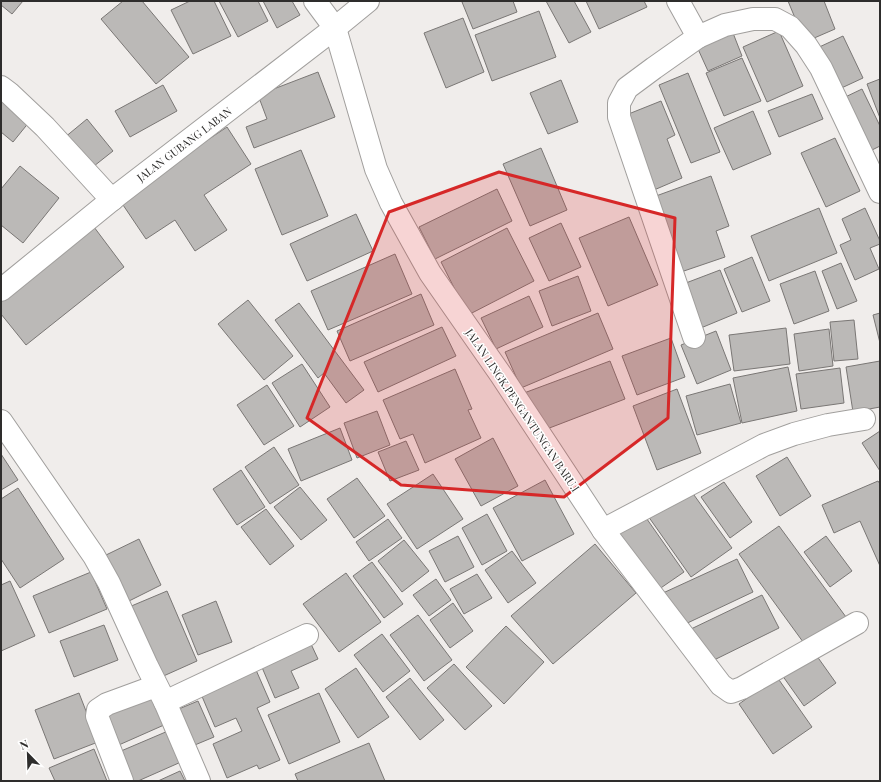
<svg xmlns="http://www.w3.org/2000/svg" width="881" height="782" font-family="'Playfair Display',serif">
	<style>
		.building { fill: #bbb9b7; stroke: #7a7775 }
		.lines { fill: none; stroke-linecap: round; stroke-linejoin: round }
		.minor-casing { stroke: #a19f9d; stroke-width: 24 }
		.minor { stroke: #fff; stroke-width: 22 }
		.marked { fill: #d62828; fill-opacity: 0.2; stroke: #d62828; stroke-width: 3; stroke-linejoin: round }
		.labels { text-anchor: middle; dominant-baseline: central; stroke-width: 3; stroke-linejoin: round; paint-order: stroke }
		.street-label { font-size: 11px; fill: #2e2d2c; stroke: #fff }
	</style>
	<rect width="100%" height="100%" fill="#f0edeb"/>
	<g class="building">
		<polygon points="1,1 23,1 12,14 1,5"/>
		<polygon points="123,1 142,1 189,57 156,84 101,19"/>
		<polygon points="190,1 214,1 231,36 193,54 171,10"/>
		<polygon points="219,1 258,1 268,21 238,37"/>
		<polygon points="263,1 292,1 300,15 277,28"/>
		<polygon points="465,1 513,1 517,12 473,29 462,2"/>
		<polygon points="546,1 574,1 591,32 569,43"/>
		<polygon points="586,1 644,1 647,7 599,29"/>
		<polygon points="788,1 824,1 835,29 805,42"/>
		<polygon points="539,11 556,57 492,81 475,35"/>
		<polygon points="463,18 484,72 446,88 424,33"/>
		<polygon points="779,31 803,86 767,102 743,47"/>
		<polygon points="733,33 742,56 708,71 698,49"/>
		<polygon points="843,36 863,78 835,91 815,49"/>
		<polygon points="742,58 761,101 724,116 706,73"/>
		<polygon points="318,72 335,117 254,148 246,127 267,119 258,95"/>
		<polygon points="688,73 720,152 691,163 659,85"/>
		<polygon points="880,79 880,118 867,84"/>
		<polygon points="561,80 578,122 548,134 530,93"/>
		<polygon points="163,85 177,111 130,137 115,111"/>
		<polygon points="862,89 880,126 880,146 866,153 839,100"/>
		<polygon points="812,94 823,119 779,137 768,111"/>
		<polygon points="1,97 30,121 13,142 1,132"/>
		<polygon points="661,101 675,135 667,139 682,178 654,190 621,117"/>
		<polygon points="753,111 771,154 733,170 714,128"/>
		<polygon points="87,119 113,151 89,170 64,138"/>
		<polygon points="227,127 251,164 204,195 227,230 195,251 175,220 146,239 119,199"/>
		<polygon points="835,138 860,191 826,207 801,153"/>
		<polygon points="541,148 567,210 530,226 503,164"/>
		<polygon points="301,150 328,216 282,235 255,169"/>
		<polygon points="20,166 59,198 23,243 1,225 1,189"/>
		<polygon points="711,176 729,226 716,231 725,257 678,273 656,196"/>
		<polygon points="497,189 512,221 435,259 419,227"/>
		<polygon points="819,208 837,253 769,281 751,236"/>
		<polygon points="865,208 880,241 880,244 870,248 879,269 855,280 840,245 851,240 842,219"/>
		<polygon points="356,214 373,251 307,281 290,244"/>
		<polygon points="629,217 658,285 608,306 579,238"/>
		<polygon points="561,223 581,267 549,281 529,238"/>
		<polygon points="94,227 124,267 26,345 1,314 1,300"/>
		<polygon points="507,228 534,281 468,315 441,262"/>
		<polygon points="395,254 412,294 328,330 311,291"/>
		<polygon points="752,257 770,301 742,312 724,269"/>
		<polygon points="841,263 857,301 837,309 822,271"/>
		<polygon points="720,270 737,313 696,330 678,286"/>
		<polygon points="815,271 829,311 794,324 780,284"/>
		<polygon points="578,276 591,311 552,326 539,291"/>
		<polygon points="421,294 434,325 350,361 337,331"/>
		<polygon points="529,296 543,327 496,349 481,318"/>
		<polygon points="248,300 293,356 264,380 218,324"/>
		<polygon points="299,303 364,390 346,403 324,373 318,378 275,320"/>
		<polygon points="598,313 613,349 521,388 505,352"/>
		<polygon points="880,313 880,343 873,315"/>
		<polygon points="854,320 858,359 834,361 830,322"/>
		<polygon points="442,327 456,356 378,392 364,362"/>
		<polygon points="786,328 790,364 734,371 729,335"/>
		<polygon points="829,329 833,366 799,371 794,334"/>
		<polygon points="716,331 731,370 697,384 681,345"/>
		<polygon points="671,338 685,377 637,395 622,356"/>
		<polygon points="610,361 625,399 539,432 524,393"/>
		<polygon points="880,361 880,407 853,412 846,367"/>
		<polygon points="302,364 330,407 300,427 272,383"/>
		<polygon points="788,367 797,411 742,423 733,378"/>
		<polygon points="840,368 844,403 801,409 796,374"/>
		<polygon points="455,369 472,409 468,410 481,438 425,463 413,434 400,439 383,400"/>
		<polygon points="730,384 741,423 697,435 686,396"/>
		<polygon points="267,385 294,426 264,445 237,405"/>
		<polygon points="677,389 701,453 657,470 633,406"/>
		<polygon points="377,411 390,445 357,458 344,423"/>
		<polygon points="340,428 352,460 301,481 288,449"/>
		<polygon points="880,431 880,471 862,443"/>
		<polygon points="493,438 518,486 481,506 455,459"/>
		<polygon points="406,441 419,470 390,481 378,452"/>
		<polygon points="274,447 299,485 270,504 245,467"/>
		<polygon points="1,454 18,480 1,490"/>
		<polygon points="787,457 811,496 780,516 756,476"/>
		<polygon points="241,470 265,507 237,525 213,489"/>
		<polygon points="433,474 463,519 417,549 387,504"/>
		<polygon points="357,478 385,516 354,538 327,499"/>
		<polygon points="545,480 574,534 522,561 493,508"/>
		<polygon points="878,481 880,484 880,566 860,521 834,533 822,505"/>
		<polygon points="724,482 752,522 730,538 701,497"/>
		<polygon points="300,487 327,520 301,540 274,507"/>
		<polygon points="18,488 64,559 20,588 1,559 1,499"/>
		<polygon points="689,488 732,548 691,577 648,516"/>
		<polygon points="266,509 294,546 270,565 241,527"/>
		<polygon points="642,512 684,572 652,594 611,535"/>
		<polygon points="487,514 507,551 482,565 462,528"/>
		<polygon points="388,519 402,538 369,561 356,542"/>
		<polygon points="779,526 846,617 806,646 739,554"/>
		<polygon points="458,536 474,567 445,582 429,551"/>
		<polygon points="826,536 852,571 830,587 804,552"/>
		<polygon points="139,539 161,585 129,601 106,555"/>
		<polygon points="404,540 429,571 402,592 378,561"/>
		<polygon points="595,544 636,593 553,664 511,616"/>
		<polygon points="512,551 536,583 508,603 485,570"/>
		<polygon points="737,559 753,592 679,627 663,593"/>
		<polygon points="372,562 403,604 384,618 353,576"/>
		<polygon points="91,572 107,609 49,633 33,596"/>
		<polygon points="346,573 381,622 339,652 303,604"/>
		<polygon points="477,574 492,598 464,614 450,589"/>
		<polygon points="436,579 451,600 429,616 413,595"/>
		<polygon points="10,581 35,636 1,651 1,585"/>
		<polygon points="167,591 197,661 159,678 129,607"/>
		<polygon points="762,595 779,628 708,663 691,629"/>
		<polygon points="216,601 232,642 198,655 182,615"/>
		<polygon points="453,603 473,631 450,648 430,620"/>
		<polygon points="418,615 452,660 424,681 390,635"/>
		<polygon points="104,625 118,660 74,677 60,641"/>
		<polygon points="506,626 544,662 504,704 466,667"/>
		<polygon points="382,634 410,671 383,692 354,655"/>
		<polygon points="311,644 318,659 291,671 299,688 275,698 261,665"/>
		<polygon points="814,652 836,683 804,706 782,675"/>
		<polygon points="454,664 492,706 465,730 427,688"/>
		<polygon points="356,668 389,717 358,738 325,689"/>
		<polygon points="256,670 270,702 257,708 280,760 259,769 257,765 227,778 213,744 242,731 236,718 215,727 201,694"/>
		<polygon points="777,677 812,727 773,754 739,704"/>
		<polygon points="410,678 444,720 420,740 386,697"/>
		<polygon points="79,693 98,742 54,759 35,710"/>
		<polygon points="319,693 340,742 289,764 268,715"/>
		<polygon points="151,695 164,725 112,748 99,717"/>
		<polygon points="198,701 214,737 190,747 174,711"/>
		<polygon points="168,731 181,762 138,781 126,781 114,754"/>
		<polygon points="369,743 385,781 298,781 295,774"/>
		<polygon points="94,749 107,781 55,781 49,768"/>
		<polygon points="180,771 185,781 158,781"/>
	</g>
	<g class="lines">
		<defs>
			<g id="minor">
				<polyline points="315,1 335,28 376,169 391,203 430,273 501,375 603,530 721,685 731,692 742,688 857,623"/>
				<polyline points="678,1 698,37 654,68 627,88 619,103 619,117 694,337"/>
				<polyline points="698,37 725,25 753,19 775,19 790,27 806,45 821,68 880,192"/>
				<polyline points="1,87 9,93 45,127 112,200"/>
				<polyline points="1,290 119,194 335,28 368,1"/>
				<polyline points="1,421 94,556 109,583 147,666 165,702 199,781"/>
				<polyline points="603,530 764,445 794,434 828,425 864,419"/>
				<polyline points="165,702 307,635"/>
				<polyline points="122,781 97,716 98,710 107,704 156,686"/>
			</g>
		</defs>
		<use href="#minor" class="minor-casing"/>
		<use href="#minor" class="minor"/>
	</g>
	<path class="marked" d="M499,172L675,218L668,418L564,497L401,485L307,418L389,212Z"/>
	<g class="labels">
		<g class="street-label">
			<text transform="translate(184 144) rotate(-37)">JALAN GUBANG LABAN</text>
			<text transform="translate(523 410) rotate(56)">JALAN LINGK.PENGANTUNGAN BARU.I</text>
		</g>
	</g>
	<rect width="881" height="782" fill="none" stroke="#2e2d2c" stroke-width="4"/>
	<g transform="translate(28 754) rotate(337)" stroke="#ffffff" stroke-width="3" paint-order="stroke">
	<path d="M0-3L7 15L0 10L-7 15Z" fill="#2e2d2c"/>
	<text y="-6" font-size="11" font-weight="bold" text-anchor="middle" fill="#2e2d2c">N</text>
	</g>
</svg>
